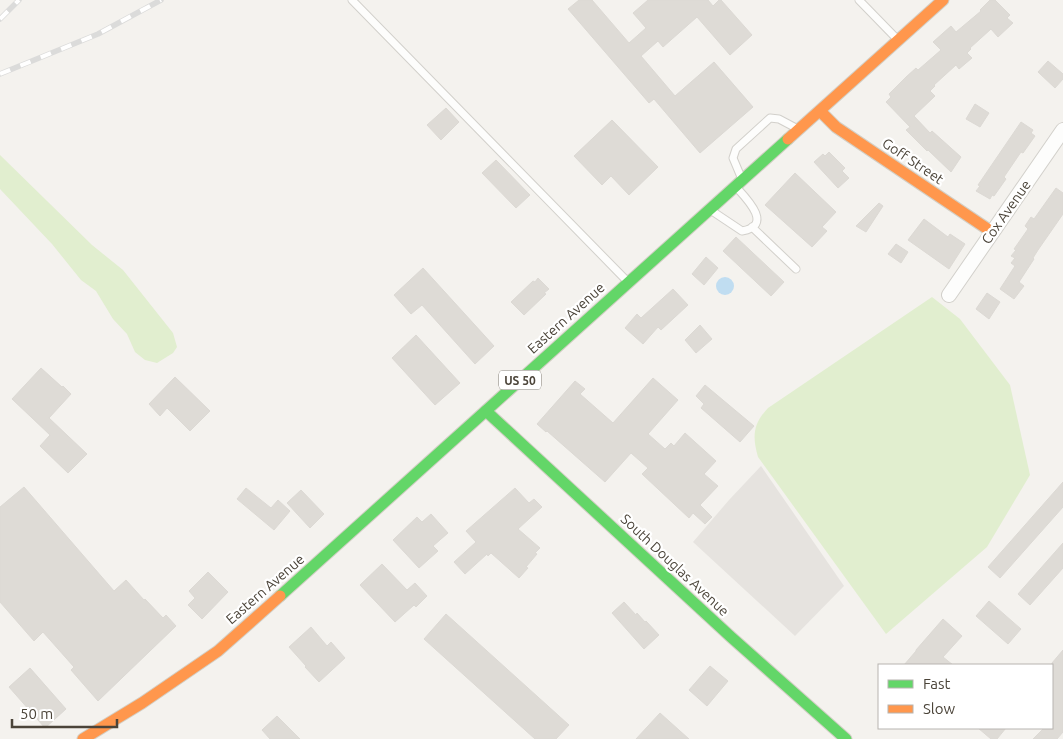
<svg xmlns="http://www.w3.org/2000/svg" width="1063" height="739" font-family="Ubuntu,sans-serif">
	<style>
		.green { fill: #e1eecf }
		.parking { fill: #e6e3df }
		.water { fill: #c0ddf1 }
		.building { fill: #dedbd6; stroke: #dcd9d4 }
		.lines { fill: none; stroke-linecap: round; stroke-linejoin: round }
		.lane-casing { stroke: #d2d0cb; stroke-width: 9 }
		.street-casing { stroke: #d2d0cb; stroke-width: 16 }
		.fast-casing { stroke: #d3cfc5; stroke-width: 13 }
		.slow-casing { stroke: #d3cfc5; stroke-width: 13 }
		.lane { stroke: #fdfdfc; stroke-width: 7 }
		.street { stroke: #fdfdfc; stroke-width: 14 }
		.fast { stroke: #63d668; stroke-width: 11 }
		.slow { stroke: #ff974d; stroke-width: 11 }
		.rail-casing { stroke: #dbdbda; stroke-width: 5.5 }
		.rail { stroke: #fff; stroke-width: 4; stroke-dasharray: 11; stroke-linecap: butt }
		.labels { text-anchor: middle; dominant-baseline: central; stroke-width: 4.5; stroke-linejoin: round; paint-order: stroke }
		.shield { fill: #fff; stroke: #817c74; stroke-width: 1 }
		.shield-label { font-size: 12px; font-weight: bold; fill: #4b4439 }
		.street-label { font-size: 14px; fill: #4b4439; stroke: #fff }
	</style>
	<rect width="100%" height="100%" fill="#f4f2ee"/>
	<g class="green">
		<polygon points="0,155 92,245 123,270 173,333 177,347 173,353 157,363 145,360 135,352 127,334 113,319 96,291 81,280 52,244 0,189"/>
		<path d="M932,297L960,319L1010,385L1030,475L987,547L886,634L758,457C752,436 753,424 768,408Z"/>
	</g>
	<polygon class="parking" points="761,466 844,586 795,636 693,542 729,500"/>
	<circle class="water" cx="725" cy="286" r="9"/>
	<g class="building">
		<polygon points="579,0 592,0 629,43 646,28 633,13 648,0 708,0 713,6 719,0 721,0 752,35 730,55 697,17 663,47 658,41 641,56 675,96 714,62 753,107 700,153 654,99 649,103 568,9"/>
		<polygon points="990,0 995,0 1010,15 1007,18 1013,23 998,37 991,29 970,48 971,49 967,53 972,58 959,69 956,65 934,85 935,86 930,91 935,96 914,116 930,133 932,131 961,157 951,172 928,150 927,151 906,130 910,127 886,102 891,97 889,94 906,77 916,68 918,70 941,50 933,42 951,26 956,32 981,11 980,10"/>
		<polygon points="1048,61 1063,74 1063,79 1055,88 1038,72"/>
		<polygon points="975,104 989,113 980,127 966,119"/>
		<polygon points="446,108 459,122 441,140 427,125"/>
		<polygon points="612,120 658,167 629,195 611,176 602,185 574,156"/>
		<polygon points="1021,122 1033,130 1031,133 1035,136 1023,153 1021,152 1004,177 1006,179 994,196 992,195 990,199 976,191 980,186 978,185"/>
		<polygon points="829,152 845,168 842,171 849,178 838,188 814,162 823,154 825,156"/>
		<polygon points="496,160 530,195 516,208 482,173"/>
		<polygon points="795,173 836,212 822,227 827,231 812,247 765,205"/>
		<polygon points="1056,188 1063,193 1063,214 1038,250 1033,258 1034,259 1019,282 1024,286 1014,299 1000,289 1015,266 1011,263 1015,258 1011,256 1016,250 1014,249 1028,229 1025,226 1031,217 1034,219"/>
		<polygon points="879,203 883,206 866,232 856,226"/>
		<polygon points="924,219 948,237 950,234 965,244 949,269 908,240"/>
		<polygon points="736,237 784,282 771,296 723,251"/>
		<polygon points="896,244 908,252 901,263 888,254"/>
		<polygon points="706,257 718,268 704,285 692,274"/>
		<polygon points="423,268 494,346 475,364 422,305 411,314 394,295"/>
		<polygon points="538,278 549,289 544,293 546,294 524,315 511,302 533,281 535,282"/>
		<polygon points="673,289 688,305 661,330 658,327 643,344 625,328 637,314 641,318"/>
		<polygon points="987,293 1000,302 989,319 976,309"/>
		<polygon points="700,325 712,339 696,353 685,340"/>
		<polygon points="416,335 460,383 435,405 392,358"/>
		<polygon points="41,368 62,387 63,386 71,394 49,418 87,454 68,473 40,446 50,435 12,399"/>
		<polygon points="175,377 210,411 190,431 167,408 160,416 149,404"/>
		<polygon points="653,378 678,400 648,434 665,449 671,443 674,446 685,433 716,461 704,474 718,486 700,505 712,517 705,524 693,513 689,518 642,474 648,468 631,453 605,482 547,431 546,432 537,424 575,381 585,389 580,394 613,423"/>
		<polygon points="705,385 754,426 740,442 701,408 704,404 696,396"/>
		<polygon points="1063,482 1063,507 1000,578 988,567"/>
		<polygon points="24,487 114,591 126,580 144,600 145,599 163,618 166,615 176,626 98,701 71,670 74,667 43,632 34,641 0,602 0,507"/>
		<polygon points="246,488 271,508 278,500 290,511 274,530 237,499"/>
		<polygon points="515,488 529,503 534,499 542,507 518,529 540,548 535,553 537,554 526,567 528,568 519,578 491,553 488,556 487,554 465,574 454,562 476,542 466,531"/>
		<polygon points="301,490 324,514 310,528 287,503"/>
		<polygon points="431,514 448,533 433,546 438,551 419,568 393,540 417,517 422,522"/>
		<polygon points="1063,543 1063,568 1030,605 1018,594"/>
		<polygon points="382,564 407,590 415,583 427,596 416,607 414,605 395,622 360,585"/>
		<polygon points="208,572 228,592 202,619 188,605 195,598 189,591"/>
		<polygon points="989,601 1021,629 1008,644 976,616"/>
		<polygon points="624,602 636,615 637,613 645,622 646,621 659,635 644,649 612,613"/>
		<polygon points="446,614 569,725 556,739 535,739 424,639"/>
		<polygon points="943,619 962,636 943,657 953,665 904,665 916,651 916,650"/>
		<polygon points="311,627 327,646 331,642 345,658 319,682 305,667 306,666 289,647"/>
		<polygon points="1063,650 1063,732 1057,739 1033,739 1044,728 1052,728 1052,663"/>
		<polygon points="710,666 728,681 707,706 689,690"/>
		<polygon points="30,668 66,709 45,728 9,687"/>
		<polygon points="660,713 689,739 636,739"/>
		<polygon points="277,716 300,739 270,739 262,730"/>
		<polygon points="978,728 1006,728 997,739 991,739"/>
	</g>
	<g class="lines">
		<defs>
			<g id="lane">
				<polyline points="352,0 626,280"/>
				<polyline points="859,0 896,38"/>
				<polyline points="741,177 733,158 736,149 770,118 779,119 796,128"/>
				<path d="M712,211L742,231C773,226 748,200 737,188"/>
				<polyline points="752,227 796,269"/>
			</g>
			<polyline id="street" points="949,295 1063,130"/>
			<g id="fast">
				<polyline points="486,411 731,637 846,739"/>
				<polyline points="280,596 788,139"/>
			</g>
			<g id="slow">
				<polyline points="820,111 836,127 992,232"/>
				<polyline points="788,139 943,0"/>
				<polyline points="83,739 142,703 218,651 280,596"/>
			</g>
		</defs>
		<use href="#lane" class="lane-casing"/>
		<use href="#street" class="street-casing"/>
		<use href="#fast" class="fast-casing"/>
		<use href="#slow" class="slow-casing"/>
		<use href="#lane" class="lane"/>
		<use href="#street" class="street"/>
		<use href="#fast" class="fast"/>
		<use href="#slow" class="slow"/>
		<defs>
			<g id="rail">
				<polyline points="0,19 19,0"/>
				<polyline points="0,74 98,34 161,0"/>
			</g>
		</defs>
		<use href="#rail" class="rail-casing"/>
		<use href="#rail" class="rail"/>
	</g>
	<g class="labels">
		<rect class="shield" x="499" y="370.5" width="42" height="19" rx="4"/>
		<g class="shield-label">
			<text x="520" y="380">US 50</text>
		</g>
		<g class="street-label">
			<text transform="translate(913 161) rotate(34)">Goff Street</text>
			<text transform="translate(1006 212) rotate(-55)">Cox Avenue</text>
			<text transform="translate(566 318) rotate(-42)">Eastern Avenue</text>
			<text transform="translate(675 565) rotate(43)">South Douglas Avenue</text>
			<text transform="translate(265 589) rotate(-41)">Eastern Avenue</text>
		</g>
	</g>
	<rect x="878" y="664" width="175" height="65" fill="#ffffff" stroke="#b7b4b0"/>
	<rect x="888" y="680" width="25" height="8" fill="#63d668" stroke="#b7b4b0"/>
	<text x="923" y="689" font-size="15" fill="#4b4439">Fast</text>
	<rect x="888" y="705" width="25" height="8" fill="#ff974d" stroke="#b7b4b0"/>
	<text x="923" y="714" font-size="15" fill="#4b4439">Slow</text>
	<path d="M12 719v8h105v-8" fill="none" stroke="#4b4439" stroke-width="2.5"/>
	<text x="20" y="719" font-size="15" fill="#4b4439" stroke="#ffffff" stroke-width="4" paint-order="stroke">50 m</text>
</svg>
